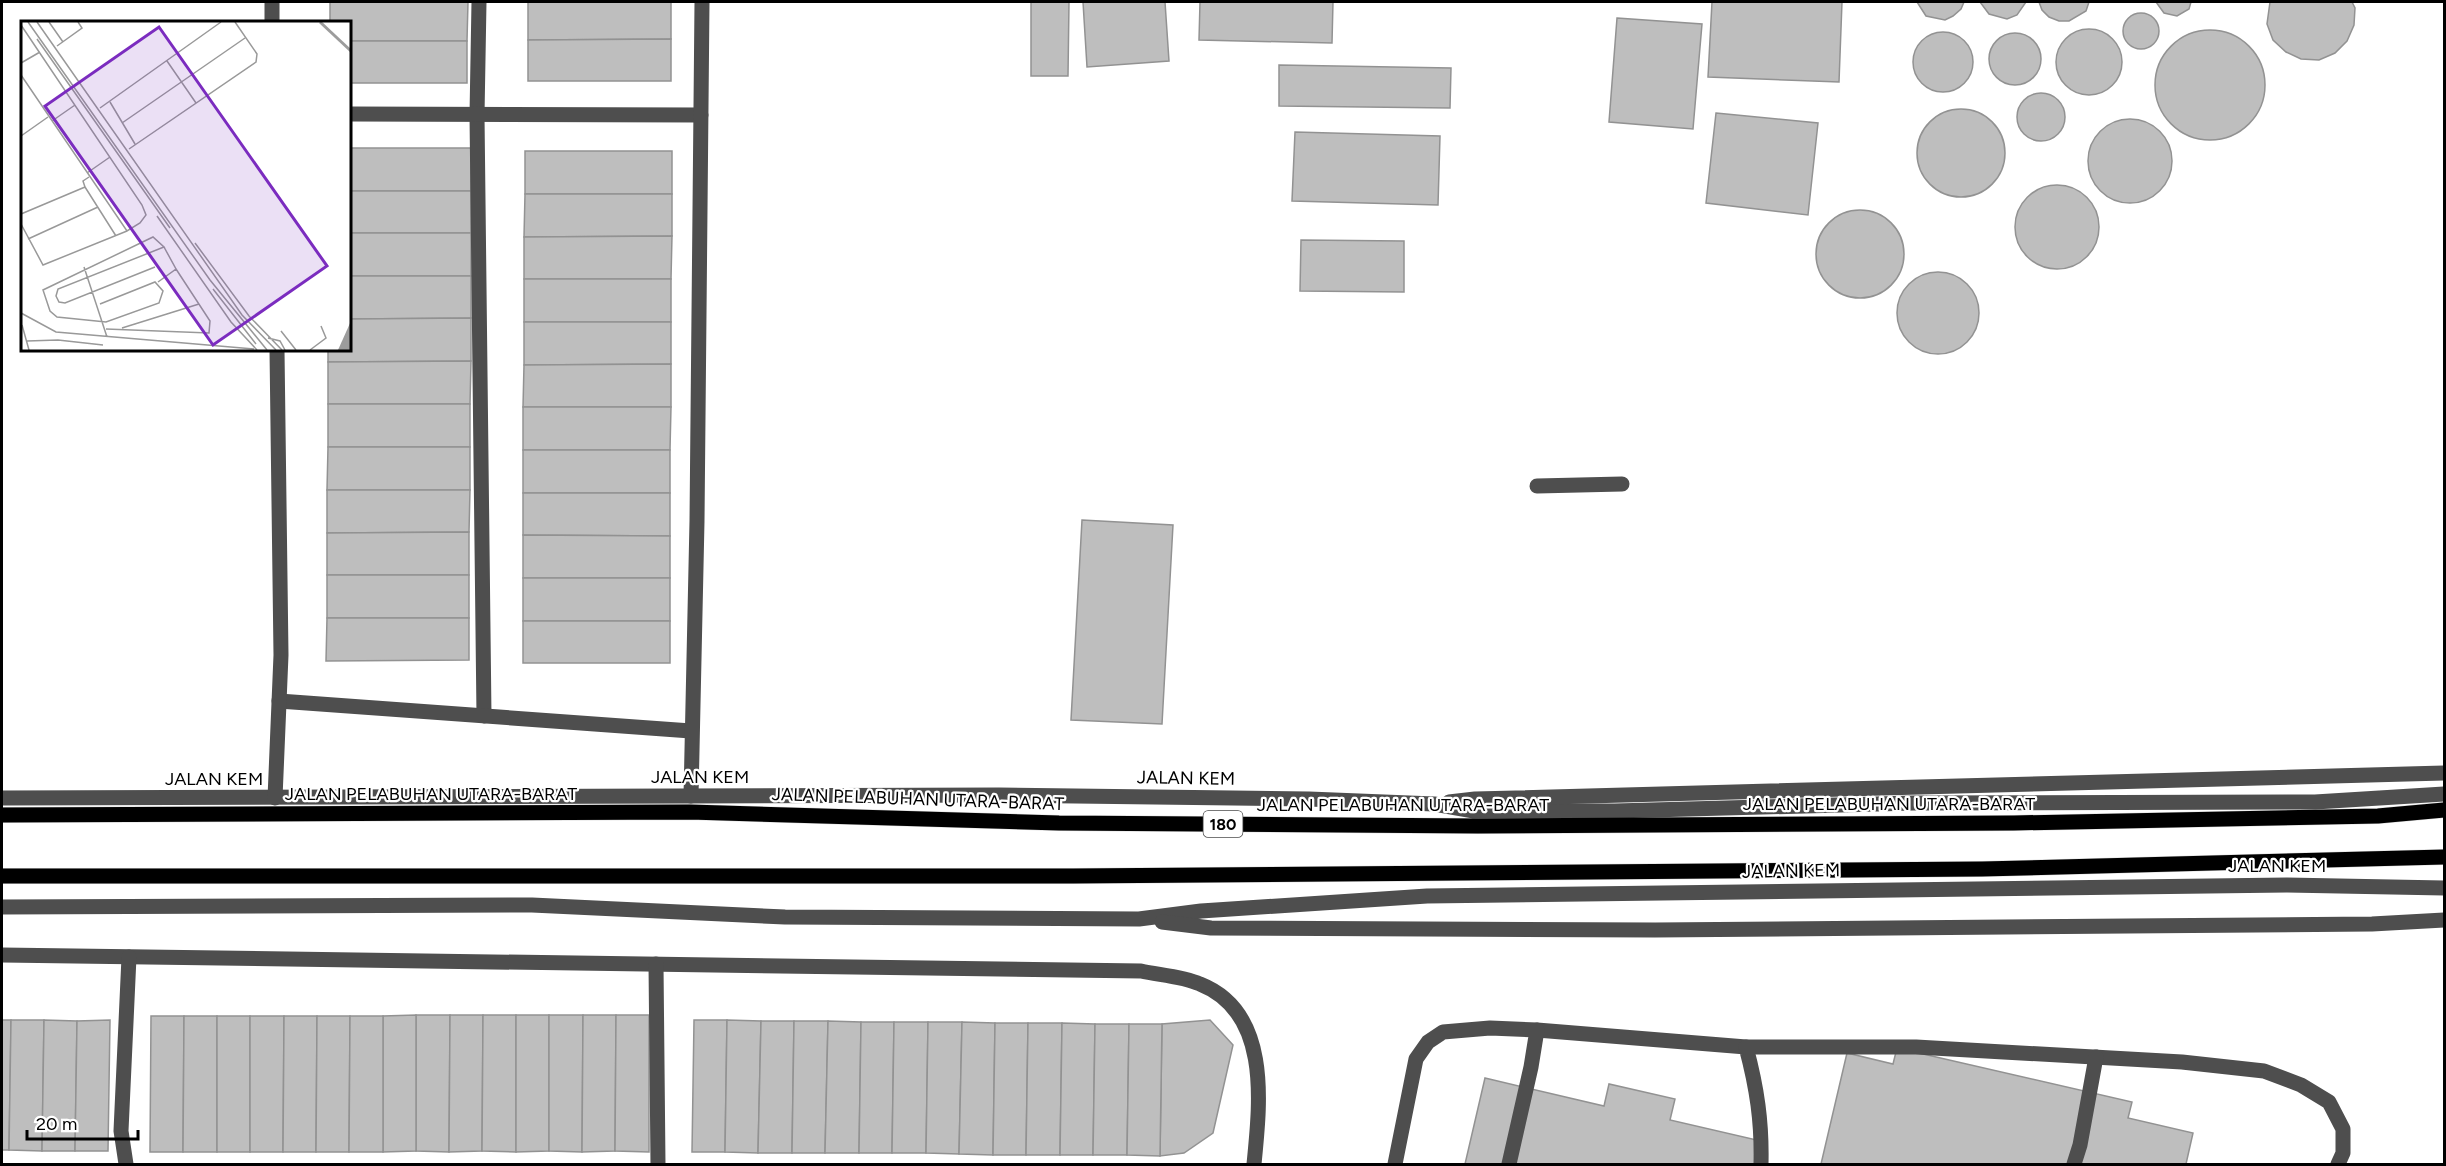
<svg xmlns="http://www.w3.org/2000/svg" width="2446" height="1166" font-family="Figtree,sans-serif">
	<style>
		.building { fill: #bebebe; stroke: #929292; stroke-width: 1.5 }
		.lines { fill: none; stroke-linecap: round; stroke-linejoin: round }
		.major-casing { stroke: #dbdbdb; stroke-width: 16 }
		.minor { stroke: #4e4e4e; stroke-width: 15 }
		.major { stroke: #000; stroke-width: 15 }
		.labels { text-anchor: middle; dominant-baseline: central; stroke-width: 4.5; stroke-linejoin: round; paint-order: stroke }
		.shield { fill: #fff; stroke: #4c4c4c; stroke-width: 1.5 }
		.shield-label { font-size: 16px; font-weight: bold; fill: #000 }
		.street-label { font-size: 18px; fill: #000; stroke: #fff }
		.inset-river { fill: none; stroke: #9c9c9c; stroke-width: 3 }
		.inset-road { fill: none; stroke: #999; stroke-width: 1.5 }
		.view { fill: #7b2cbf; fill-opacity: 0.15; stroke: #7b2cbf; stroke-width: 3 }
		.inset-edge { fill: none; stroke: #000; stroke-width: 3 }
	</style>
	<rect width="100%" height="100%" fill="#fff"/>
	<g class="building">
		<polygon points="330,2 468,2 467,41 350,41 350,22 330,22"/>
		<polygon points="528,2 671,2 671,39 528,40"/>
		<polygon points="1031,2 1069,2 1068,76 1031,76"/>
		<polygon points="1083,2 1165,2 1169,61 1087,67"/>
		<polygon points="1200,2 1333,2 1332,43 1199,40"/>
		<polygon points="1712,2 1842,2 1839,82 1708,77"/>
		<polygon points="1917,2 1964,2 1961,9 1953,16 1945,20 1926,16"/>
		<polygon points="1980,2 2026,2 2017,15 2007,19 1989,14"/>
		<polygon points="2039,2 2089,2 2086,11 2069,21 2059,21 2049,17 2042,10"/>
		<polygon points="2156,2 2191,2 2189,9 2177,16 2164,13"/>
		<polygon points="2270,2 2352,2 2355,8 2354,25 2347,41 2335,53 2319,60 2301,59 2286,52 2273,40 2267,24"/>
		<circle cx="2141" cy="31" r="18"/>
		<polygon points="1617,18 1702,24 1693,129 1609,122"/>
		<circle cx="2089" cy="62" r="33"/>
		<circle cx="2210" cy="85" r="55"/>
		<circle cx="1943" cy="62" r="30"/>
		<circle cx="2015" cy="59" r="26"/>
		<polygon points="671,39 671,81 528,81 528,40"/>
		<rect x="350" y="41" width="117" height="42"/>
		<polygon points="1279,65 1451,68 1450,108 1279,106"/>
		<circle cx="2041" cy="117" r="24"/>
		<circle cx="1961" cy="153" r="44"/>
		<polygon points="1716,113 1818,123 1808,215 1706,203"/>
		<circle cx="2130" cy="161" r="42"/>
		<polygon points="1295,132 1440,136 1438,205 1292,201"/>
		<rect x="350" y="148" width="121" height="43"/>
		<rect x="525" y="151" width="147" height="43"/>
		<circle cx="2057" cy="227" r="42"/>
		<rect x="350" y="191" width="121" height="42"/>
		<polygon points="525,194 672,194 672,236 524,237"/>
		<circle cx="1860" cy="254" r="44"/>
		<rect x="350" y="233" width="121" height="43"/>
		<polygon points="672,236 671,279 524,279 524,237"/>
		<polygon points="1301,240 1404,241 1404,292 1300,291"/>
		<circle cx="1938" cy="313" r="41"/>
		<polygon points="350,276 471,276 471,318 350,319"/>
		<rect x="524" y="279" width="147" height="43"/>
		<polygon points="471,318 471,361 328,362 328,350 350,350 350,319"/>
		<polygon points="524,322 671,322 671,364 524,365"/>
		<polygon points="471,361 470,404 328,404 328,362"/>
		<polygon points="671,364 671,407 523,407 524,365"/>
		<rect x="328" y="404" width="142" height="43"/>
		<polygon points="523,407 671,407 670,450 523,450"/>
		<polygon points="328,447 470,447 470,490 327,490"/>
		<rect x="523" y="450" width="147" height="43"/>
		<polygon points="327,490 470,490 469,532 327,533"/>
		<polygon points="523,493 670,493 670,536 523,535"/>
		<polygon points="1082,520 1173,525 1162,724 1071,720"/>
		<polygon points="469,532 469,575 327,575 327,533"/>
		<polygon points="523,535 670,536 670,578 523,578"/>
		<rect x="327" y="575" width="142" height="43"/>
		<rect x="523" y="578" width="147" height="43"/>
		<polygon points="327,618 469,618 469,660 326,661"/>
		<rect x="523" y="621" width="147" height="42"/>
		<polygon points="416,1015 450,1015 449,1152 416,1151"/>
		<polygon points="416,1015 416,1151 383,1152 383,1016"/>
		<polygon points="450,1015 483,1015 482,1151 449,1152"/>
		<polygon points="483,1015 516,1015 516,1152 482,1151"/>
		<polygon points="516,1015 549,1015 549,1151 516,1152"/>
		<polygon points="549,1015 583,1015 582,1152 549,1151"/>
		<polygon points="583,1015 616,1015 615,1151 582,1152"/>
		<polygon points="616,1015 649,1015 649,1152 615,1151"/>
		<polygon points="151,1016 184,1016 183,1152 150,1152"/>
		<polygon points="184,1016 217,1016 217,1152 183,1152"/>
		<rect x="217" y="1016" width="33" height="136"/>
		<polygon points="250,1016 284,1016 283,1152 250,1152"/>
		<polygon points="284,1016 317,1016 316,1152 283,1152"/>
		<polygon points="317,1016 350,1016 349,1152 316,1152"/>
		<polygon points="350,1016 383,1016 383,1152 349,1152"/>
		<polygon points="2,1020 11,1020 9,1150 2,1150"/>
		<polygon points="11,1020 44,1020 42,1151 9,1150"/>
		<polygon points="44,1020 77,1021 75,1151 42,1151"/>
		<polygon points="110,1020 108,1151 75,1151 77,1021"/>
		<polygon points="694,1020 727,1020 725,1152 692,1152"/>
		<polygon points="727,1020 761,1021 758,1153 725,1152"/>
		<polygon points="1210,1020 1233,1045 1213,1133 1184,1153 1160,1156 1162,1024"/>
		<polygon points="761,1021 794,1021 792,1153 758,1153"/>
		<polygon points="794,1021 828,1021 825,1153 792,1153"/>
		<polygon points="828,1021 861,1022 859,1153 825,1153"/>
		<polygon points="861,1022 894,1022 892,1153 859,1153"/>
		<polygon points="894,1022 928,1022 926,1153 892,1153"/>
		<polygon points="928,1022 962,1022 959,1154 926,1153"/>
		<polygon points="962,1022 995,1023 993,1155 959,1154"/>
		<polygon points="995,1023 1028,1023 1026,1155 993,1155"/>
		<polygon points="1028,1023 1062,1023 1060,1155 1026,1155"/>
		<polygon points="1062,1023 1095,1024 1093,1155 1060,1155"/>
		<polygon points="1095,1024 1129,1024 1127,1155 1093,1155"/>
		<polygon points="1129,1024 1162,1024 1160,1156 1127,1155"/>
		<polygon points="1897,1048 2132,1102 2128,1118 2193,1133 2186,1164 1821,1164 1847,1053 1893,1064"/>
		<polygon points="1485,1078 1604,1106 1609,1084 1675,1099 1670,1120 1761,1141 1755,1164 1465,1164"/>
	</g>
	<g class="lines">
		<defs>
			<g id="major">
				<polyline points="2,815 690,812 1059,823 1478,826 2014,823 2378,816 2444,810"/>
				<polyline points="2,876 1073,876 1982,869 2444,857"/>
			</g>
		</defs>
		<use href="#major" class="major-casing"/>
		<g class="minor">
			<polyline points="272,2 272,22"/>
			<polyline points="479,2 477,115 484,716"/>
			<polyline points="350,114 701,115"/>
			<polyline points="1537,486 1622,484"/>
			<polyline points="279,701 691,731"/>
			<polyline points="691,796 697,521 702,2"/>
			<polyline points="2,798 999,795 1309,799 1434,804 1474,811 1615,811 1913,803 2315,802 2444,794"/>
			<polyline points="275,798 281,655 277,350"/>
			<polyline points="1449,802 1475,799 2444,773"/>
			<polyline points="2,907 532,905 785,917 1139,919 1201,911 1427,896 2287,885 2444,888"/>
			<polyline points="1162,922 1211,928 1655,930 2372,924 2444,920"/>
			<path d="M2,955L1141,971C1159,975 1182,976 1200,984C1271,1012 1260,1103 1254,1164"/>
			<polyline points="656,964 658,1164"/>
			<path d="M1537,1030L1746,1047C1757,1088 1762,1122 1761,1164"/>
			<polyline points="1746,1047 1916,1047 2182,1062 2264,1071 2301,1085 2329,1102 2343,1129 2343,1153 2338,1164"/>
			<polyline points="126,1164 121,1131 129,957"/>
			<polyline points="1395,1164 1416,1059 1428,1042 1443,1032 1490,1028 1537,1030 1531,1067 1509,1164"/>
			<polyline points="2074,1164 2080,1145 2096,1057"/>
		</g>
		<use href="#major" class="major"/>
	</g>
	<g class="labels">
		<rect class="shield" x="1203.5" y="811" width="39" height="26" rx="4.5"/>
		<g class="shield-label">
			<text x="1223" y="824">180</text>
		</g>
		<g class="street-label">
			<text x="700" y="777">JALAN KEM</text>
			<text transform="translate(1186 778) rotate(1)">JALAN KEM</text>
			<text x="214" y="779">JALAN KEM</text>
			<text x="431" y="794">JALAN PELABUHAN UTARA-BARAT</text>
			<text transform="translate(918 799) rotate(2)">JALAN PELABUHAN UTARA-BARAT</text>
			<text x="1889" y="804">JALAN PELABUHAN UTARA-BARAT</text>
			<text x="1403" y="805">JALAN PELABUHAN UTARA-BARAT</text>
			<text x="2277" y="866">JALAN KEM</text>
			<text transform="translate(1791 871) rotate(-1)">JALAN KEM</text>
		</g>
	</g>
	<g transform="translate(21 21)">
		<rect width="330" height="330" fill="#fff"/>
		<path d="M330,300V329H317Z" fill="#9c9c9c"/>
		<path class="inset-river" d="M299,1L330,30"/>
		<path class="inset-road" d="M7,1L189,259L246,329M16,1L221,294L255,329M28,1L42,21M0,4L121,184L125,194L119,202L106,210L0,54M16,18L149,207M36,25L61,7L57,1M146,40L175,82M0,42L19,31M89,81L114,123M79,87L200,1M31,100L54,84M101,102L224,17M0,115L27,96M108,128L235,41L236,33L214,1M66,152L89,136M64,166L95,215M0,193L64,166L62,160L68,156M136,195L210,301L236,329M0,203L22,244L106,210M7,218L77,186M174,222L228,295L261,329M63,246L86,316M137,261L155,248L143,226M192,268L235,323M79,283L134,261L142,270L138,282L85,301L36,296L29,290L22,269L132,216L143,226L37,268L35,275L38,281L44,282L134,246M0,292L35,311L233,328M1,304L8,329M101,307L178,283M85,308L188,312L189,300L155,248M260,310L275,329M247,317L259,320L264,329M6,320L37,319L82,324M289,329L305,317L300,305"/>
		<path class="view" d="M138,6L306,245L192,324L24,85Z"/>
		<rect width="330" height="330" class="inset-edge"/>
	</g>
	<rect width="2446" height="1166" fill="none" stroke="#000000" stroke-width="6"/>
	<path d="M27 1130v9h111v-9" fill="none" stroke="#000000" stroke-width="3"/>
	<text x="36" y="1130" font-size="18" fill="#000000" stroke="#ffffff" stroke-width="4.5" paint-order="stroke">20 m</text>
</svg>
